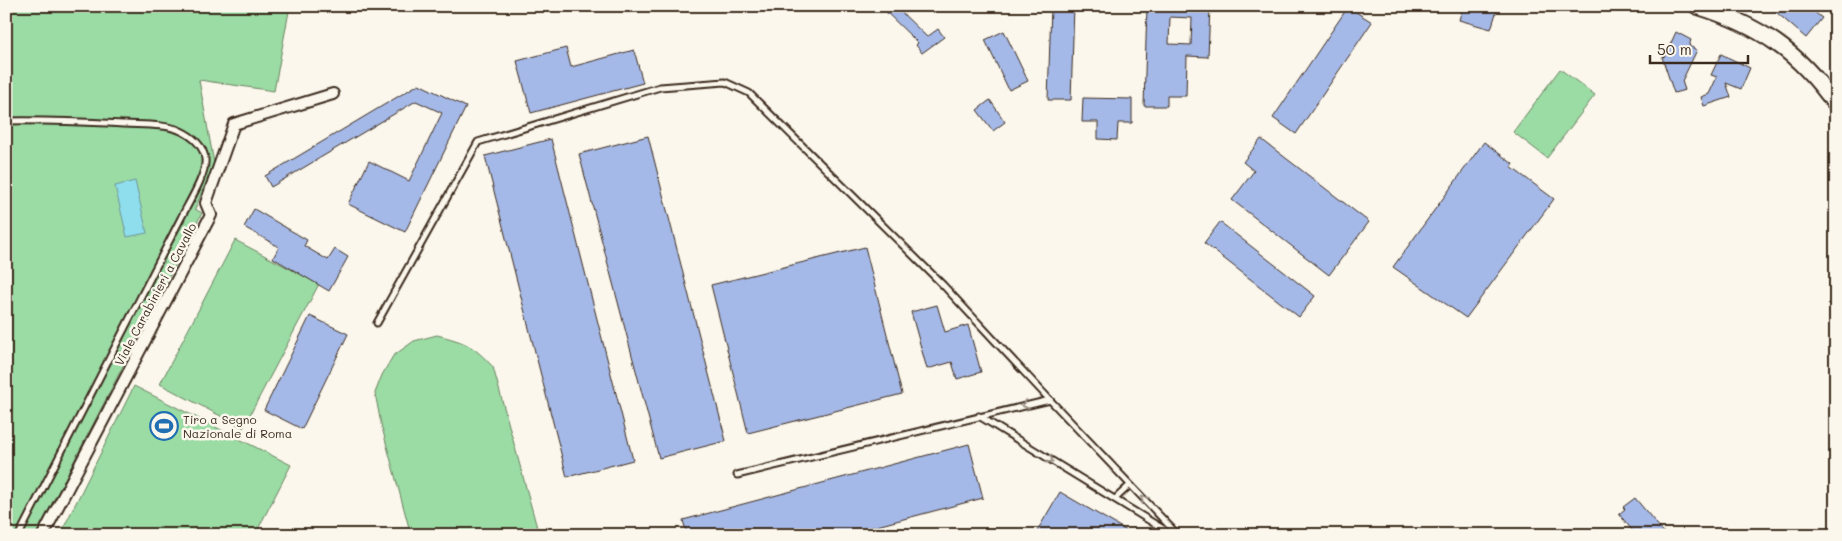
<svg xmlns="http://www.w3.org/2000/svg" width="1842" height="541" font-family="Mali,sans-serif">
	<style>
		.green { fill: #9bdba4; stroke: #6b8261 }
		.water { fill: #8fdeed; stroke: #6d969a }
		.building { fill: #a5b9e8; stroke: #3b2a1e; fill-rule: evenodd }
		.lines { fill: none; stroke-linecap: round; stroke-linejoin: round }
		.lane-casing { stroke: #3b2a1e; stroke-width: 9 }
		.street-casing { stroke: #3b2a1e; stroke-width: 14 }
		.secondary-casing { stroke: #3b2a1e; stroke-width: 19 }
		.lane { stroke: #fbf7ec; stroke-width: 5 }
		.street { stroke: #fbf7ec; stroke-width: 10 }
		.secondary { stroke: #fbf7ec; stroke-width: 15 }
		.oneway { stroke: #9b9085 }
		.labels { text-anchor: middle; dominant-baseline: central; stroke-width: 5; stroke-linejoin: round; paint-order: stroke }
		.street-label { font-size: 12px; fill: #3b2a1e; stroke: #fbf7ec }
		.poi-label { font-size: 12px; fill: #3b2a1e; stroke: #fbf7ec; text-anchor: start }
	</style>
	<rect width="100%" height="100%" fill="#fbf7ec"/>
	<filter id="ink" filterUnits="userSpaceOnUse"><feTurbulence type="fractalNoise" baseFrequency=".02" numOctaves="2"/><feDisplacementMap in="SourceGraphic" scale="10" xChannelSelector="R" yChannelSelector="G"/><feConvolveMatrix kernelMatrix="1 2 1 2 8 2 1 2 1" color-interpolation-filters="sRGB"/></filter>
	<g filter="url(#ink)">
		<g class="green">
			<polygon points="6,6 290,6 274,91 199,80 214,163 195,209 202,213 36,535 6,535"/>
			<polygon points="1560,69 1595,95 1547,158 1513,132"/>
			<polygon points="235,240 319,284 243,428 160,384"/>
			<path d="M437,335C465,342 473,345 493,367L539,535H411L381,424L375,393L382,375L393,356L414,341Z"/>
			<polygon points="134,386 291,465 255,535 60,535"/>
		</g>
		<polygon class="water" points="135,181 147,233 127,237 115,186"/>
		<g class="building">
			<polygon points="880,6 895,6 927,37 938,29 944,37 922,53 916,45 918,43"/>
			<polygon points="1051,6 1074,6 1071,100 1048,100"/>
			<path d="M1147,6H1210L1208,57L1187,56L1186,96H1167V106H1144ZM1170,17L1192,18L1191,45L1169,44Z"/>
			<polygon points="1463,6 1485,6 1497,10 1491,29 1459,20"/>
			<polygon points="1769,6 1807,6 1822,18 1806,38"/>
			<polygon points="1348,7 1372,22 1296,134 1273,118"/>
			<polygon points="1004,31 1028,81 1009,90 985,40"/>
			<polygon points="1676,32 1691,40 1689,46 1697,50 1682,81 1685,90 1674,93 1662,57 1665,56"/>
			<polygon points="566,48 571,67 634,50 643,83 531,113 517,61"/>
			<polygon points="1721,54 1750,68 1741,89 1726,83 1731,97 1704,106 1701,97 1709,94 1717,77 1711,75"/>
			<polygon points="419,84 466,107 405,232 348,204 369,161 409,181 442,113 416,101 271,187 265,176"/>
			<polygon points="1083,98 1132,99 1132,123 1118,123 1117,140 1098,139 1098,122 1082,122"/>
			<polygon points="990,100 1005,122 993,131 977,110"/>
			<polygon points="648,136 726,441 659,458 579,154"/>
			<polygon points="551,139 633,460 567,477 485,156"/>
			<polygon points="1261,139 1369,222 1329,275 1232,200 1254,171 1243,162"/>
			<polygon points="1484,142 1513,164 1511,167 1554,199 1466,318 1393,267"/>
			<polygon points="254,209 307,240 304,246 328,260 335,249 348,257 329,291 273,258 279,247 244,227"/>
			<polygon points="1220,222 1315,296 1299,317 1204,243"/>
			<polygon points="865,247 902,394 748,433 711,285"/>
			<polygon points="937,305 945,332 968,325 981,372 957,379 952,362 927,369 911,312"/>
			<polygon points="310,316 348,334 302,429 264,410"/>
			<polygon points="969,444 983,498 843,535 687,535 683,520"/>
			<polygon points="1060,492 1134,535 1044,535 1037,531"/>
			<polygon points="1635,498 1666,535 1636,535 1619,514 1625,509 1623,507"/>
		</g>
		<g class="lines">
			<defs>
				<g id="lane">
					<path d="M6,121C46,120 85,122 125,124C141,125 167,124 181,131C192,136 204,146 205,159C207,174 188,204 181,218L19,535"/>
					<polyline points="377,323 478,142 660,87 725,82 749,93 943,285 1050,400"/>
					<polyline points="979,416 1173,535"/>
					<polyline points="737,475 1050,400 1178,535"/>
					<polyline points="1115,499 1130,485"/>
				</g>
				<polyline id="street" points="43,535 211,215 206,203 234,124 333,94"/>
				<path id="secondary" d="M1697,6C1759,25 1798,51 1836,105"/>
			</defs>
			<use href="#lane" class="lane-casing"/>
			<use href="#street" class="street-casing"/>
			<use href="#secondary" class="secondary-casing"/>
			<use href="#lane" class="lane"/>
			<use href="#street" class="street"/>
			<use href="#secondary" class="secondary"/>
		</g>
		<defs><path id="oneway-chevron" d="M-2-3.5L2.5 0L-2 3.5" fill="none" stroke-width="1.6" stroke-linecap="round" stroke-linejoin="round" transform="scale(1.25)"/></defs>
		<g class="oneway">
			<use href="#oneway-chevron" transform="translate(1025 405) rotate(167)"/>
			<use href="#oneway-chevron" transform="translate(1050 460) rotate(31)"/>
			<use href="#oneway-chevron" transform="translate(1144 499) rotate(-134)"/>
		</g>
	</g>
	<defs>
		<symbol id="stadium-ring" viewBox="-11 -11 22 22"><circle r="9.5" fill="#fbf7ec" stroke="#1f6fb2" stroke-width="1.5"/><path d="M0-5a6.5 5 0 1 0 0 10a6.5 5 0 1 0 0-10ZM-3.5-1.8h7v3.6h-7Z" fill="#1f6fb2"/></symbol>
	</defs>
	<g fill-rule="evenodd">
		<use href="#stadium-ring" x="148" y="410" width="32" height="32"/>
	</g>
	<g class="labels">
		<g class="street-label">
			<text transform="translate(155 294) rotate(-62)">Viale Carabinieri a Cavallo</text>
		</g>
		<g class="poi-label">
			<text x="183" y="419">Tiro a Segno<tspan x="183" dy="14">Nazionale di Roma</tspan></text>
		</g>
	</g>
	<rect width="1842" height="541" fill="none" stroke="#fbf7ec" stroke-width="25"/>
	<rect x="12" y="12" width="1817" height="516" fill="none" stroke="#3b2a1e" stroke-width="2" filter="url(#ink)"/>
	<path d="M1650 55v8h98v-8" fill="none" stroke="#3b2a1e" stroke-width="2.5"/>
	<text x="1657" y="55" font-size="15" fill="#3b2a1e" stroke="#fbf7ec" stroke-width="4" paint-order="stroke">50 m</text>
</svg>
